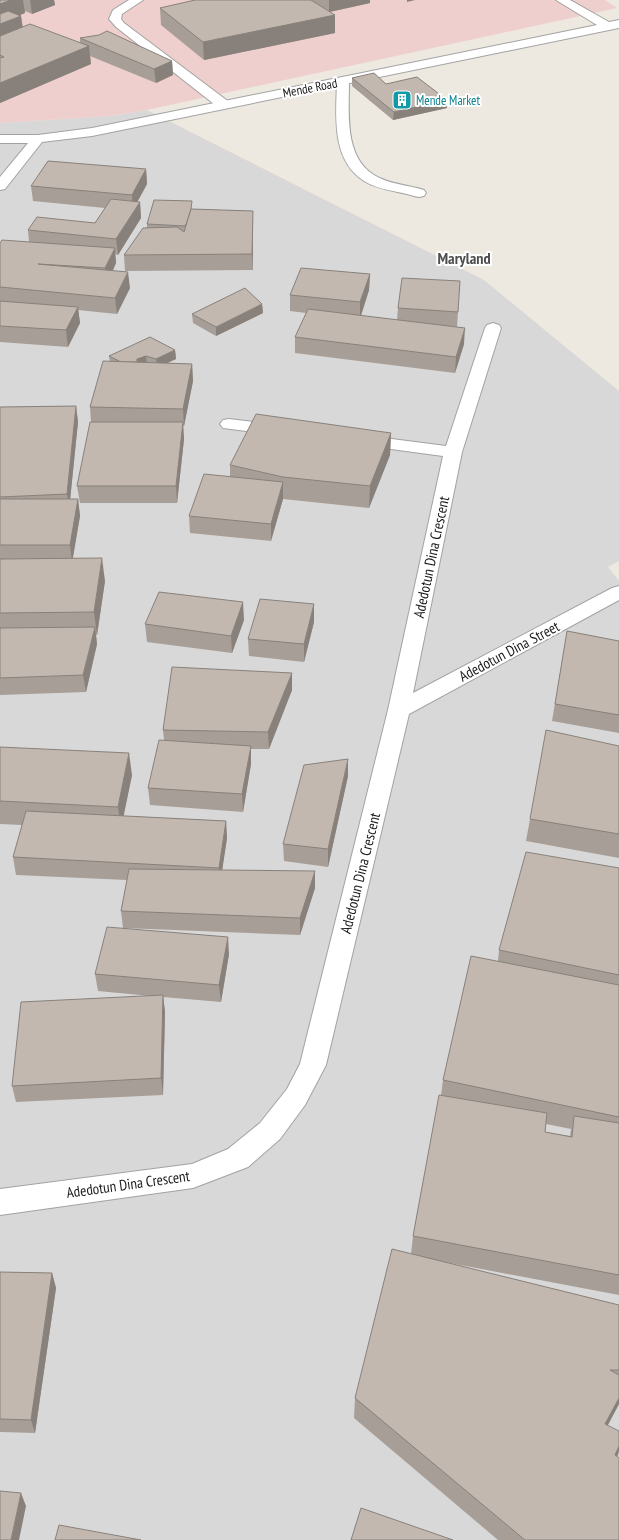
<svg xmlns="http://www.w3.org/2000/svg" width="619" height="1540" font-family="'PT Sans Narrow',sans-serif">
	<style>
		.residential { fill: #d9d8d8 }
		.commercial { fill: #efcfce }
		.lines { fill: none; stroke-linecap: round; stroke-linejoin: round }
		.service-casing { stroke: #a2a2a2; stroke-width: 2 }
		.minor-casing { stroke: #a2a2a2; stroke-width: 2 }
		.service { fill: #fff; fill-rule: evenodd }
		.minor { fill: #fff; fill-rule: evenodd }
		.wall { fill: #a79e97; fill-rule: evenodd }
		.shaded-wall { fill: #88817b }
		.building { fill: #c2b8b0; stroke: #88817b }
		.labels { text-anchor: middle; dominant-baseline: central; stroke-width: 4; stroke-linejoin: round; paint-order: stroke }
		.far-street-label { font-size: 13px; fill: #1b1b1b; stroke: #fff }
		.far-culture-label { font-size: 13px; fill: #0d838f; stroke: #fff; text-anchor: start }
		.street-label { font-size: 15px; fill: #1b1b1b; stroke: #fff }
		.far-district-label { font-size: 16px; font-weight: bold; fill: #4e4e4e; stroke: #fff }
	</style>
	<rect width="100%" height="100%" fill="#ede9e0"/>
	<polygon class="residential" points="147,110 484,280 619,391 619,561 608,567 619,581 619,1540 0,1540 0,123 111,116"/>
	<polygon class="commercial" points="0,0 605,0 617,8 147,110 111,116 0,123"/>
	<g class="lines">
		<defs>
			<g id="service">
				<polygon points="129,0 143,0 122,14 121,19 124,23 229,102 230,105 229,108 219,108 116,27 109,19 113,10"/>
				<path d="M343,78L347,79L349,82C349,112 344,157 374,175C388,184 408,185 424,190L426,193L424,196L419,197L414,196C398,191 378,190 364,181C331,160 336,115 337,82L339,79Z"/>
			</g>
			<g id="minor">
				<polygon points="556,0 570,0 609,22 619,20 619,28 92,136 42,142 5,189 0,190 0,177 28,143 0,143 0,135 38,135 92,128 597,25"/>
				<polygon points="493,323 499,325 501,328 462,452 413,693 612,588 619,586 619,600 409,714 326,1065 305,1105 280,1139 248,1167 193,1188 0,1215 0,1189 192,1164 228,1149 260,1123 287,1089 300,1064 388,710 443,456 361,445 355,444 352,440 355,436 361,435 446,446 485,328 487,325"/>
				<polygon points="229,419 279,425 285,426 288,430 285,434 279,435 223,428 220,424 223,420"/>
			</g>
		</defs>
		<use href="#service" class="service-casing"/>
		<use href="#minor" class="minor-casing"/>
		<use href="#service" class="service"/>
		<use href="#minor" class="minor"/>
	</g>
	<g class="wall">
		<polygon points="0,0 54,0 55,5 32,14 25,11 25,13 20,15 21,16 23,27 80,43 80,38 172,61 173,75 156,83 90,56 91,64 0,103"/>
		<polygon points="195,0 370,0 370,3 330,12 335,15 335,33 204,60 161,25 160,8"/>
		<polygon points="352,78 386,84 447,100 447,108 393,120 352,86"/>
		<polygon points="146,169 147,184 137,202 140,202 141,218 118,255 115,254 116,263 113,271 130,288 117,314 78,310 80,323 68,347 0,342 0,243 29,242 28,230 95,223 105,208 33,201 31,186"/>
		<polygon points="192,209 253,211 253,270 125,271 124,255 147,227 147,224"/>
		<polygon points="370,274 369,290 361,316 397,320 398,308 460,281 457,327 464,344 455,373 295,353 295,337 306,313 290,311 290,295"/>
		<polygon points="262,304 263,313 216,336 193,323 192,314"/>
		<polygon points="175,350 176,359 166,363 192,364 193,381 184,426 183,426 184,439 177,503 80,503 77,486 91,422 90,407 110,362 109,356"/>
		<polygon points="76,406 78,422 70,499 78,499 80,516 73,558 105,581 97,635 96,635 97,644 86,692 0,695 0,407"/>
		<polygon points="391,433 390,455 369,508 283,499 271,541 190,533 189,516 230,477 230,465"/>
		<polygon points="314,604 314,622 304,662 249,656 248,639"/>
		<polygon points="244,620 232,653 147,642 145,624"/>
		<polygon points="567,631 619,641 619,733 552,721"/>
		<polygon points="292,673 292,690 269,749 251,749 251,764 243,812 150,805 148,788 164,740 163,730"/>
		<polygon points="619,746 619,858 526,841 530,819"/>
		<polygon points="0,747 132,775 123,816 226,821 227,838 222,870 315,888 300,935 123,928 121,911 127,880 16,875 13,857 22,825 0,824"/>
		<polygon points="348,776 328,867 284,861 283,844"/>
		<path d="M619,868V1295L439,1261L619,1305V1404L608,1425L617,1456L619,1540H498L354,1418L355,1398L411,1254L413,1236L441,1095L443,1080L498,961L499,950ZM546,1124L571,1129L570,1136L545,1132Z"/>
		<polygon points="229,954 221,1002 163,997 165,1012 163,1095 16,1102 12,1086 150,996 98,991 95,974"/>
		<polygon points="0,1272 52,1273 56,1288 35,1433 0,1432"/>
	</g>
	<g class="shaded-wall">
		<polygon points="11,0 23,0 25,13 0,23 0,4"/>
		<polygon points="30,0 54,0 55,5 32,14"/>
		<polygon points="329,0 370,0 370,3 329,12"/>
		<polygon points="407,0 415,0 407,2"/>
		<polygon points="335,15 335,33 204,60 203,42"/>
		<polygon points="21,16 23,33 0,43 0,24"/>
		<polygon points="89,46 91,64 0,103 0,83"/>
		<polygon points="172,61 173,75 156,83 154,69"/>
		<polygon points="447,100 447,108 393,120 394,112"/>
		<polygon points="146,169 147,184 133,210 132,195"/>
		<polygon points="140,202 141,218 118,255 116,239"/>
		<polygon points="253,211 253,270 252,254"/>
		<polygon points="115,248 116,263 106,284 105,268"/>
		<polygon points="128,272 130,288 117,314 115,298"/>
		<polygon points="370,274 369,290 360,318 360,302"/>
		<polygon points="262,304 263,313 216,336 216,327"/>
		<polygon points="78,307 80,323 68,347 66,330"/>
		<polygon points="465,328 464,344 455,373 456,357"/>
		<polygon points="175,350 176,359 157,368 156,359"/>
		<polygon points="146,356 147,365 138,368 137,359"/>
		<polygon points="192,364 193,381 184,426 183,409"/>
		<polygon points="76,406 78,422 69,511 67,494"/>
		<polygon points="183,422 184,439 177,503 176,486"/>
		<polygon points="391,433 390,455 369,508 370,486"/>
		<polygon points="283,482 283,499 271,541 271,524"/>
		<polygon points="78,499 80,516 72,562 70,545"/>
		<polygon points="102,558 105,581 97,635 94,612"/>
		<polygon points="243,602 244,620 232,653 231,636"/>
		<polygon points="314,604 314,622 304,662 304,644"/>
		<polygon points="95,627 97,644 86,692 83,675"/>
		<polygon points="292,673 292,690 269,749 268,732"/>
		<polygon points="251,746 251,764 243,812 242,794"/>
		<polygon points="129,753 132,775 121,829 118,807"/>
		<polygon points="348,759 348,776 328,867 328,849"/>
		<polygon points="226,821 227,838 220,885 219,868"/>
		<polygon points="315,871 315,888 300,935 300,918"/>
		<polygon points="228,937 229,954 221,1002 219,985"/>
		<polygon points="163,995 165,1012 163,1095 161,1078"/>
		<polygon points="52,1273 56,1288 35,1433 31,1420"/>
		<polygon points="619,1398 619,1404 598,1443 605,1424"/>
		<polygon points="619,1446 619,1451 618,1455 607,1474 615,1455"/>
		<polygon points="21,1493 26,1506 19,1540 11,1540"/>
	</g>
	<g class="building">
		<polygon points="0,0 11,0 0,4"/>
		<polygon points="195,0 311,0 335,15 203,42 160,8"/>
		<polygon points="8,11 21,16 0,24 0,14"/>
		<polygon points="30,24 89,46 0,83 0,58 4,57 0,55 0,36"/>
		<polygon points="107,31 172,61 154,69 80,38 99,35"/>
		<polygon points="374,73 386,84 417,77 447,100 394,112 352,78"/>
		<polygon points="48,161 146,169 132,195 31,186"/>
		<polygon points="111,199 140,202 116,239 28,230 37,217 95,223"/>
		<polygon points="154,200 192,201 191,209 187,222 185,226 147,224"/>
		<polygon points="191,209 253,211 252,254 124,255 143,228 177,227 184,232"/>
		<polygon points="2,240 115,248 105,268 38,264 128,272 115,298 0,287 0,243"/>
		<polygon points="301,268 370,274 360,302 290,295"/>
		<polygon points="402,278 460,281 458,312 398,308"/>
		<polygon points="245,288 262,304 216,327 192,314"/>
		<polygon points="0,301 78,307 66,330 0,326"/>
		<polygon points="308,309 465,328 456,357 295,337"/>
		<polygon points="150,337 175,350 156,359 146,356 137,359 137,362 121,362 109,356"/>
		<polygon points="103,361 192,364 183,409 90,407"/>
		<polygon points="76,406 67,494 0,497 0,407"/>
		<polygon points="256,414 391,433 370,486 283,477 230,465"/>
		<polygon points="90,422 183,422 176,486 77,486"/>
		<polygon points="204,474 283,482 271,524 189,516"/>
		<polygon points="0,499 78,499 70,545 0,545"/>
		<polygon points="102,558 94,612 0,613 0,559"/>
		<polygon points="159,592 243,602 231,636 145,624"/>
		<polygon points="260,599 314,604 304,644 248,639"/>
		<polygon points="95,627 83,675 0,678 0,628"/>
		<polygon points="567,631 619,641 619,715 555,704"/>
		<polygon points="172,667 292,673 268,732 163,730"/>
		<polygon points="546,730 619,746 619,834 530,819"/>
		<polygon points="159,740 251,746 242,794 148,788"/>
		<polygon points="0,747 129,753 118,807 0,801"/>
		<polygon points="348,759 328,849 283,844 304,765"/>
		<polygon points="26,811 226,821 219,868 13,857"/>
		<polygon points="526,852 619,868 619,975 499,950"/>
		<polygon points="129,869 315,871 300,918 121,911"/>
		<polygon points="107,927 228,937 219,985 95,974"/>
		<polygon points="471,956 619,985 619,1117 443,1080"/>
		<polygon points="163,995 161,1078 12,1086 21,1002"/>
		<polygon points="439,1095 547,1113 545,1132 572,1137 574,1116 619,1123 619,1275 413,1236"/>
		<polygon points="392,1249 619,1305 619,1370 610,1370 619,1375 619,1398 605,1424 619,1431 619,1446 615,1455 619,1458 619,1540 525,1540 355,1398"/>
		<polygon points="0,1272 52,1273 31,1420 0,1419"/>
		<polygon points="0,1491 21,1493 11,1540 0,1540"/>
		<polygon points="361,1508 453,1540 351,1540"/>
		<polygon points="59,1525 141,1540 55,1540"/>
	</g>
	<defs>
		<symbol id="building-square" viewBox="-11 -11 22 22"><rect x="-9" y="-9" width="18" height="18" rx="4" fill="#0f9aa8" stroke="#fff"/><path d="M-4-6H4V6H1V3H-1V6H-4ZM-2.5-4.3h1.7v1.8h-1.7ZM.8-4.3h1.7v1.8H.8ZM-2.5-1h1.7V.8h-1.7ZM.8-1h1.7V.8H.8Z" fill="#fff"/></symbol>
	</defs>
	<g fill-rule="evenodd">
		<use href="#building-square" x="391" y="89" width="22" height="22"/>
	</g>
	<g class="labels">
		<g class="far-street-label">
			<text transform="translate(310 88) rotate(-11)">Mende Road</text>
		</g>
		<g class="far-culture-label">
			<text x="416" y="100">Mende Market</text>
		</g>
		<g class="street-label">
			<text transform="translate(431 557) rotate(-78)">Adedotun Dina Crescent</text>
			<text transform="translate(509 651) rotate(-28)">Adedotun Dina Street</text>
			<text transform="translate(360 873) rotate(-76)">Adedotun Dina Crescent</text>
			<text transform="translate(128 1184) rotate(-8)">Adedotun Dina Crescent</text>
		</g>
		<g class="far-district-label">
			<text x="464" y="258">Maryland</text>
		</g>
	</g>
</svg>
